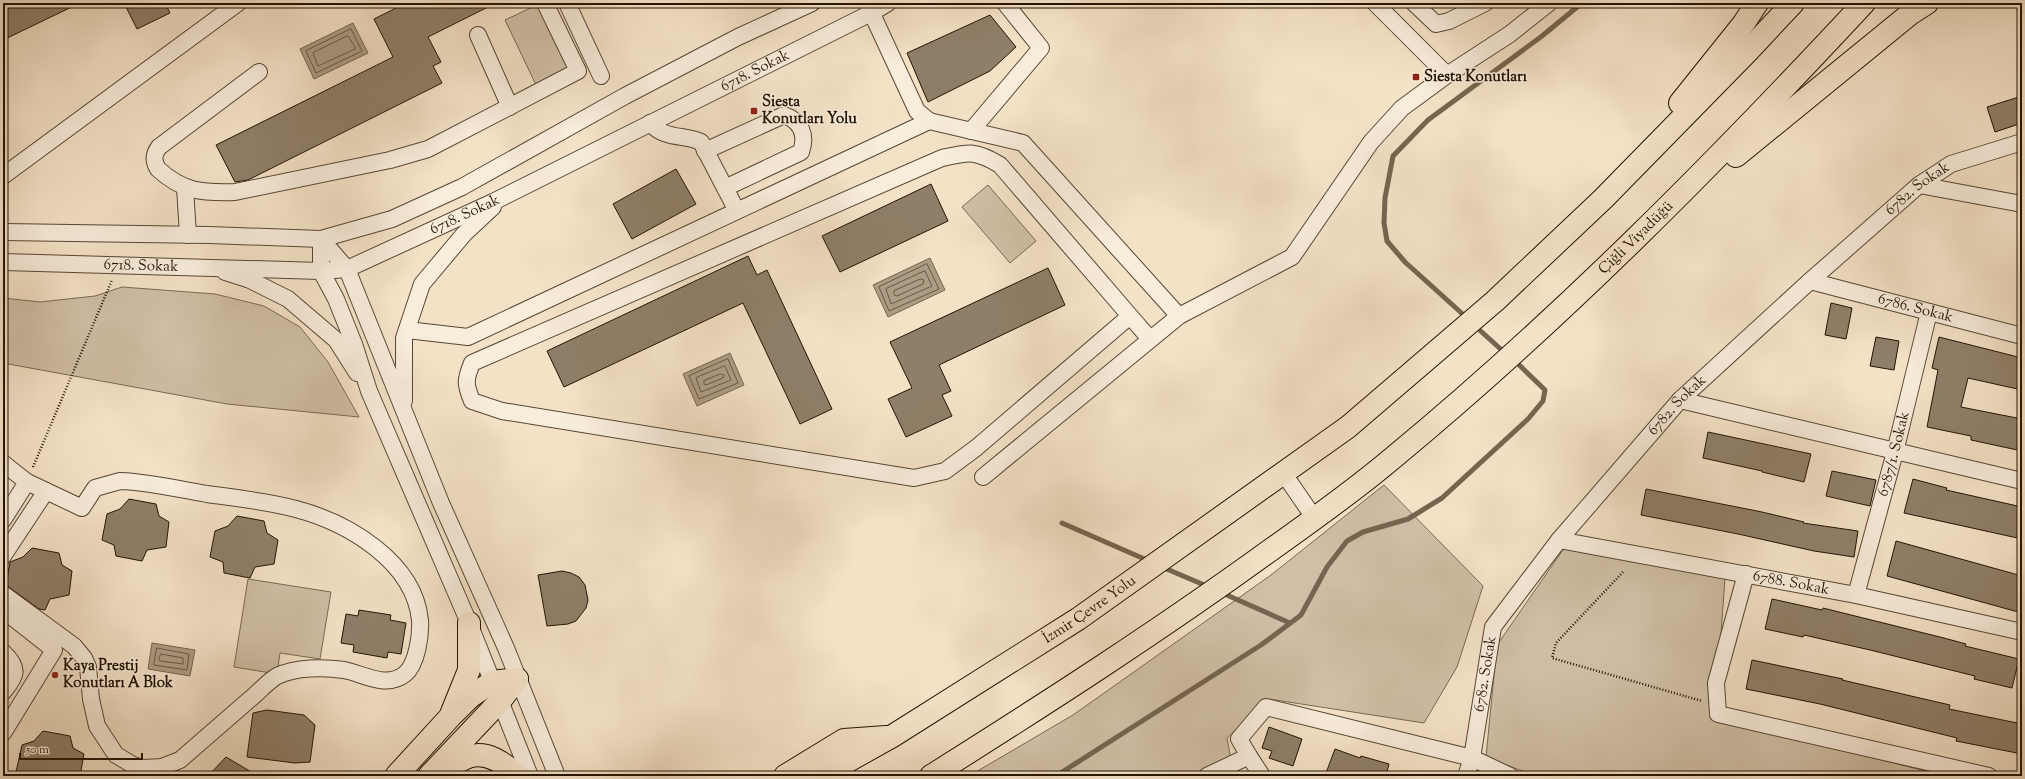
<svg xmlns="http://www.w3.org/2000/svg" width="2025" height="779" font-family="'Sorts Mill Goudy',serif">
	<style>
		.green { fill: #d0bfa6; stroke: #796954 }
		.water { fill: #ad9c84; stroke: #756550 }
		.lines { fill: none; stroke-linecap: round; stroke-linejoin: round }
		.shore { stroke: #685844; stroke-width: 1 }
		.stream { stroke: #756550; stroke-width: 5 }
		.building { fill: #8f7f69; stroke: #221303 }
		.minor-casing { stroke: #564734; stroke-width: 18 }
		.highway-casing { stroke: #221303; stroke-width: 24 }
		.path { stroke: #221303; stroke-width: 2.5; stroke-dasharray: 1 2; stroke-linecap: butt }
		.minor { stroke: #f8ecdb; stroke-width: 16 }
		.highway { stroke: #f4e2c7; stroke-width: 22 }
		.poi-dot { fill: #8f2418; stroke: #f8ecdb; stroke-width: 1.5 }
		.labels { text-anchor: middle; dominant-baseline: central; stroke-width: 3; stroke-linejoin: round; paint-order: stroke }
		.street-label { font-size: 15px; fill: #221303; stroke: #f8ecdb }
		.poi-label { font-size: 15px; font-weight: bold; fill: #221303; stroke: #f8ecdb; text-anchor: start }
	</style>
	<rect width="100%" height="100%" fill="#f4e2c7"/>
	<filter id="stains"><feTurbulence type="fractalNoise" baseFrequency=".005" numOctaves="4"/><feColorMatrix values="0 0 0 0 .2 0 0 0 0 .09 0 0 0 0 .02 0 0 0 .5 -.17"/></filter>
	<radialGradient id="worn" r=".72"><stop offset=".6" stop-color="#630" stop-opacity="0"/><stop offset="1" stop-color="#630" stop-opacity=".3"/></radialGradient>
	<g class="green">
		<polygon points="539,4 570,68 536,85 505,20"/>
		<polygon points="988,185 1036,241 1010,263 962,207"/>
		<polygon points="122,287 215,294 264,306 300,327 328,362 359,417 227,404 3,363 3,298 40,302 95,296"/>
		<polygon points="1384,485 1483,586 1457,667 1424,723 1269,699 1227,738 1231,760 1196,776 969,776 1073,715 1271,575"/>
		<polygon points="1565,547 1725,578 1715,718 1945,776 1535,776 1486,757 1497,645"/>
		<polygon points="248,579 331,592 320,659 280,653 277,674 234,667"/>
	</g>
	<g class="water">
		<polygon points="353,23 368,53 314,79 300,49"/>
		<polygon points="930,258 945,290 888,317 873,285"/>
		<polygon points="730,353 744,385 697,406 683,374"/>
		<polygon points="152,643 195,650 190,676 148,669"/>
	</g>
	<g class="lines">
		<g class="shore">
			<polygon points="351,29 362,51 316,73 306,51"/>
			<polygon points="348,36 355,47 355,49 318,66 313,53"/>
			<polygon points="927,264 939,289 889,311 879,287"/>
			<polygon points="925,271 932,286 891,304 886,289"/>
			<polygon points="921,279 924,280 923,284 897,296 894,295 894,291"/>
			<polygon points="728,359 738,383 699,399 689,376"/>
			<polygon points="725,366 731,380 701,392 696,378"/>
			<polygon points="721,374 724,375 723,378 706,385 704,384 704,381"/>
			<polygon points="157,648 189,654 187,670 154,665"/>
			<polygon points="161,654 183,658 183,664 160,661 159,659"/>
		</g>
		<g class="stream">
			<polyline points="1467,318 1405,262 1387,241 1384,223 1385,198 1393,156 1428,120 1542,36 1582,3"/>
			<polyline points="1474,325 1505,353"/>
			<polyline points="1062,523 1149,561"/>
			<polyline points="1162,567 1209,587"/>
			<polyline points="1220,592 1290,623"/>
			<polyline points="1056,776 1261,645 1301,615 1327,567 1347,541 1363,532 1408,519 1442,498 1528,419 1543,401 1545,390 1513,359"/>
		</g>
	</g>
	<g class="building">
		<polygon points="3,3 80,3 3,40"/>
		<polygon points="124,3 165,3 170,13 137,29"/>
		<polygon points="406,3 496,3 428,37 441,62 433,66 442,83 248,180 235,182 216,145 393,57 374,19"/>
		<polygon points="990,15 1016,47 990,71 928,102 907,53"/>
		<polygon points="2022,96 2022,123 1995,132 1987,107"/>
		<polygon points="676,169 696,204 632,239 613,204"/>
		<polygon points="931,184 948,221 840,272 822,236"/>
		<polygon points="748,256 757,275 767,270 832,409 800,424 743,303 564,387 547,351"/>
		<polygon points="1048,268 1065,305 939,365 951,391 942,395 952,416 906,437 888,399 912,388 890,342"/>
		<polygon points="1831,303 1852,308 1846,339 1825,335"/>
		<polygon points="1876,337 1899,341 1894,370 1870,366"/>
		<polygon points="1939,337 2022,358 2022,390 1968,378 1961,407 2022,419 2022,451 1971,440 1971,436 1927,427 1938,370 1932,368"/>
		<polygon points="1708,432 1811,454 1804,482 1762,472 1762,471 1703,458"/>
		<polygon points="1832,471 1876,480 1870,506 1826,496"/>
		<polygon points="1913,479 1947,488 1946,490 2022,507 2022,539 1904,513"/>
		<polygon points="1646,489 1762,512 1804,522 1803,523 1858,531 1854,557 1814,551 1738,534 1641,515"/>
		<polygon points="129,499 156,504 159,516 169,522 166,547 147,550 142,561 116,556 114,545 102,540 107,514 120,509"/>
		<polygon points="237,516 264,521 267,533 278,540 274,564 255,567 250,578 224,573 223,562 210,557 215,531 228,526"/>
		<polygon points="1896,541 2022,576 2022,613 1887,576"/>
		<polygon points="32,548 59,553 62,565 72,571 69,595 50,599 45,610 39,609 6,585 10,562 23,557"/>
		<polygon points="562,571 571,573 579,577 585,585 588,600 586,608 576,621 568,624 547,626 538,575"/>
		<polygon points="1772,599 1822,610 1823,608 1839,612 1944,638 1966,644 1965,646 2019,659 2012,688 1974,679 1975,676 1870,650 1804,635 1803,637 1765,629"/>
		<polygon points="359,610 391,615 390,620 406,623 401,654 388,652 387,658 353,652 354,645 341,643 346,614 358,616"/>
		<polygon points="1752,660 1843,679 1842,680 1950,705 1949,709 2022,724 2022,754 1956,741 1957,738 1820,704 1746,689"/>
		<polygon points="267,710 304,715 315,725 310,762 295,763 247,757 253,713"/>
		<polygon points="1269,727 1302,739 1293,766 1269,758 1272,751 1262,748"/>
		<polygon points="43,731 70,736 73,748 84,754 80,776 27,776 16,772 22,745 34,741"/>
		<polygon points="1335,749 1360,758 1361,756 1389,764 1386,776 1335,776 1326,773"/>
		<polygon points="226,757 258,776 208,776"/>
	</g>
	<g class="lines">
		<defs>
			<g id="minor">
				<polyline points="567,3 601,76"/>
				<polyline points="867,3 917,111 929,121"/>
				<polyline points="1375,3 1447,75"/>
				<polyline points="1414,3 1436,24 1449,21 1485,3"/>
				<polyline points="478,35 510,107"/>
				<path d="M259,72L159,147C153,155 153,161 158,169C183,192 202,193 235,192L390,160L428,149L578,71L545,3"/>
				<path d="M650,123C665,140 683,134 701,142L737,211"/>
				<polyline points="971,131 1041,48 1005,3"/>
				<path d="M705,151L784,115C801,121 807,135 801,152L725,188"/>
				<polyline points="3,176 238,3"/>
				<polyline points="1919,185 2022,204"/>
				<polyline points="185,188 188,235"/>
				<polyline points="3,232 209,235 321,239 392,219 462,187 625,96 738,37 812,3"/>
				<polyline points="321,239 347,269 441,503 506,648 557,776"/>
				<polyline points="321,239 321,271 336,299 354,344 369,391 469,623 530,776"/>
				<path id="s1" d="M3,262L321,271L347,269L493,202L873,12L888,3"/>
				<polyline points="225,272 250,280 288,299 336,340 357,373"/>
				<path id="s2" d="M1810,281L2022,336"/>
				<path d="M1130,316L976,448L945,471L914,478L502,411L472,401C465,384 465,380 472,363L942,158C969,152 976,150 1000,165L1130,316L1150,339"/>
				<polyline points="407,330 468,337 929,121 1023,143 1179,316"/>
				<polyline points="1680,400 2022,481"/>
				<polyline points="404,401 404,338 422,284 464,234 493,207"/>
				<polyline points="3,463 27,482 3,520"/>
				<polyline points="1284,474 1315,519"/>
				<polyline points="983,477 1179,316 1292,257 1371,142 1402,108 1447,75 1510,34 1549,3"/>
				<path id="s3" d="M1559,540L1856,595L2022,632"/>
				<polyline points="3,556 46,491"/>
				<polyline points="1746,574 1716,683 1718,714 1989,776"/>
				<path d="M3,594L74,646L84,658L88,667L91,699L97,726L116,755L133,765L143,768L162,767L180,760C203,740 226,720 249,700C258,693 267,682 277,676C296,667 324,667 344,670C364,674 386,689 405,674C417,664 421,635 420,620C414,562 349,523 296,509C267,501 236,498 207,494C178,489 149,482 120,481L95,488L82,508L27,482"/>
				<path id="s4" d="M1856,595L1895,452L1929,312"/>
				<polyline points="3,610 54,650 3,733"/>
				<path d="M3,652C20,668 17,676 3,692"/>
				<polyline points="1249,756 1239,739 1266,707 1472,758 1510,776"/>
				<polyline points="1207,776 1249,756 1262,776"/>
				<path id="s5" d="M1466,776L1472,758L1493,627L1559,540L1680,400L1810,281L1919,185L1951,164L2022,142"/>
			</g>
			<g id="highway">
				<polyline points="1680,103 1744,23 1757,3"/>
				<polyline points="1736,156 1910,14 1927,3"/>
				<polyline points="454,713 470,697 492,682 517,679"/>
				<path d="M441,772C449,768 459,760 468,757C487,750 505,764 518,776"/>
				<polyline points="396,776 450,717 469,670 469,623"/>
				<polyline points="429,776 500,701 517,679"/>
				<polyline points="785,776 844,740 886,737"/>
				<path id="s6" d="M821,776L891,737L1078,619L1348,427L1495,301L1603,199L1749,50L1793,3"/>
				<path id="s7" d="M931,776C1047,703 1162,629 1272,549C1313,520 1355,490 1394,457C1562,318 1715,163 1864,3"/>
			</g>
		</defs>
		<use href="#minor" class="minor-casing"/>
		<use href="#highway" class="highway-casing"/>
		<g class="path">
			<polyline points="33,467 112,280"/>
			<polyline points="1623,572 1556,643 1552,658 1702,701"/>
		</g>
		<use href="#minor" class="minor"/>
		<use href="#highway" class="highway"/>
	</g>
	<g class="poi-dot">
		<rect x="1412" y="73" width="8" height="8" rx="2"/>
		<rect x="750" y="107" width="8" height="8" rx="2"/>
		<circle cx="55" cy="675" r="4"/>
	</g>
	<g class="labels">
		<g class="street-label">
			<text stroke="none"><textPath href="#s1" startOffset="798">6718. Sokak</textPath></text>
			<text stroke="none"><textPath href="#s5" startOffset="764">6782. Sokak</textPath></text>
			<text stroke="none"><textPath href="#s1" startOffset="474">6718. Sokak</textPath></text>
			<text stroke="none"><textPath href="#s7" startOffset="889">Çiğli Viyadüğü</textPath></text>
			<text stroke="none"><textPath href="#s1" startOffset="138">6718. Sokak</textPath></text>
			<text stroke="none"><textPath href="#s2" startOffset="109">6786. Sokak</textPath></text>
			<text stroke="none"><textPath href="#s5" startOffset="440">6782. Sokak</textPath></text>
			<text stroke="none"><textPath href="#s4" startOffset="146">6787/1. Sokak</textPath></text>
			<text stroke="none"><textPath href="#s3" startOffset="236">6788. Sokak</textPath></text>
			<text stroke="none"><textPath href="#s6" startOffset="316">İzmir Çevre Yolu</textPath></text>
			<text stroke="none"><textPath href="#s5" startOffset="104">6782. Sokak</textPath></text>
		</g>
		<g class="poi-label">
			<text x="1424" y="77">Siesta Konutları</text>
			<text x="762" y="102">Siesta<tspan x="762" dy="17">Konutları Yolu</tspan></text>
			<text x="63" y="666">Kaya Prestij<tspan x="63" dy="17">Konutları A Blok</tspan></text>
		</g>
	</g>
	<rect width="2025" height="779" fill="none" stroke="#f4e2c7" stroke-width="16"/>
	<rect x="4" y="4" width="2017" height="771" fill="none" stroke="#221303" stroke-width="2"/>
	<rect x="8" y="8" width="2009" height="763" fill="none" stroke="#221303"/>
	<path d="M20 753v6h122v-6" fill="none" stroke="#221303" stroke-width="2"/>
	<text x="26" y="753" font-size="12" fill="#221303" stroke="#f8ecdb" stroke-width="3" paint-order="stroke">50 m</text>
	<rect width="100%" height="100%" filter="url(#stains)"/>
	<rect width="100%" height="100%" fill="url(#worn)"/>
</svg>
